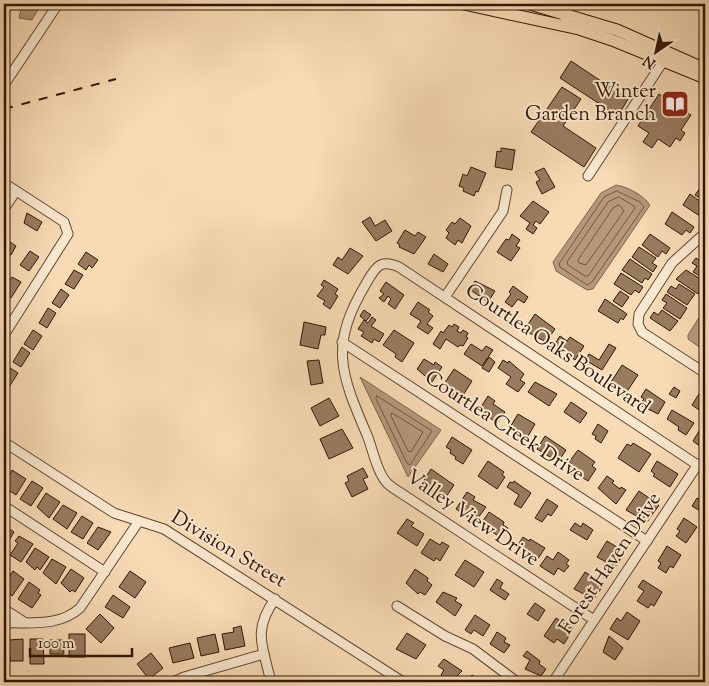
<svg xmlns="http://www.w3.org/2000/svg" width="709" height="686" font-family="'Sorts Mill Goudy',serif">
	<style>
		.water { fill: #b49879; stroke: #80644a }
		.lines { fill: none; stroke-linecap: round; stroke-linejoin: round }
		.shore { stroke: #72573e; stroke-width: 1 }
		.building { fill: #987c60; stroke: #311604 }
		.minor-casing { stroke: #624730; stroke-width: 11 }
		.major-casing { stroke: #311604; stroke-width: 13 }
		.minor { stroke: #fae8cf; stroke-width: 9 }
		.major { stroke: #f7dbb5; stroke-width: 11 }
		.rail { stroke: #311604; stroke-width: 2; stroke-dasharray: 9 9; stroke-linecap: butt }
		.labels { text-anchor: middle; dominant-baseline: central; stroke-width: 4; stroke-linejoin: round; paint-order: stroke }
		.poi-label { font-size: 20px; fill: #311604; stroke: #fae8cf; text-anchor: end }
		.street-label { font-size: 20px; fill: #311604; stroke: #fae8cf }
	</style>
	<rect width="100%" height="100%" fill="#f7dbb5"/>
	<filter id="stains"><feTurbulence type="fractalNoise" baseFrequency=".004" numOctaves="4"/><feColorMatrix values="0 0 0 0 .2 0 0 0 0 .09 0 0 0 0 .02 0 0 0 .5 -.17"/></filter>
	<radialGradient id="worn" r=".72"><stop offset=".6" stop-color="#630" stop-opacity="0"/><stop offset="1" stop-color="#630" stop-opacity=".3"/></radialGradient>
	<g class="water">
		<polygon points="22,4 41,4 32,20 19,18"/>
		<path d="M616,185C628,187 643,195 650,205L593,289L587,290L556,271L553,262L601,193Z"/>
		<polygon points="705,308 705,351 688,339 688,335"/>
		<polygon points="360,377 441,430 408,477"/>
	</g>
	<g class="lines">
		<g class="shore">
			<polygon points="617,191 640,202 644,207 592,282 587,285 560,267 559,264 604,197"/>
			<polygon points="619,197 634,206 635,208 588,276 585,276 568,265 567,262 608,202"/>
			<polygon points="619,205 624,211 586,265 579,263 578,260 613,208"/>
			<polygon points="377,396 432,431 410,465 407,463 376,399"/>
			<polygon points="392,413 423,432 411,452 408,451 391,416"/>
		</g>
	</g>
	<g class="building">
		<polygon points="571,61 628,99 618,116 560,78"/>
		<polygon points="562,87 581,99 563,126 596,148 584,167 531,132"/>
		<polygon points="659,94 671,102 673,98 681,104 679,107 691,115 681,130 685,133 680,141 676,138 670,147 658,139 652,148 643,142 649,133 638,126"/>
		<polygon points="501,148 515,150 512,170 495,167 497,151 501,152"/>
		<polygon points="471,167 486,173 478,192 476,191 474,196 463,191 464,188 459,186 463,174 467,176"/>
		<polygon points="544,168 555,187 542,194 536,182 540,180 535,172"/>
		<polygon points="703,184 705,185 705,201 695,195"/>
		<polygon points="690,194 705,205 702,210 705,212 703,218 683,205"/>
		<polygon points="533,201 549,212 540,224 536,221 533,225 537,228 533,234 526,229 530,223 520,216"/>
		<polygon points="672,212 694,227 690,233 686,230 682,235 665,224"/>
		<polygon points="27,213 42,222 37,231 24,223"/>
		<polygon points="370,217 375,226 385,220 392,231 376,241 362,222"/>
		<polygon points="460,218 471,226 462,243 458,240 455,245 446,238 449,233 446,230 452,222 455,224"/>
		<polygon points="405,230 415,236 418,232 426,237 414,254 399,247 400,245 397,243"/>
		<polygon points="512,234 520,240 516,246 520,248 511,261 497,252 506,239 509,240"/>
		<polygon points="650,234 670,248 666,254 662,251 658,257 642,245"/>
		<polygon points="4,238 16,246 11,255 4,250"/>
		<polygon points="639,247 656,258 652,263 657,266 653,272 632,257"/>
		<polygon points="350,248 363,256 348,274 333,265 338,257 342,260"/>
		<polygon points="30,251 39,257 29,271 20,265"/>
		<polygon points="86,252 98,260 92,268 89,265 86,270 78,264"/>
		<polygon points="434,254 448,264 443,272 428,264"/>
		<polygon points="696,258 705,264 705,279 693,272 697,266 692,263"/>
		<polygon points="630,259 652,274 648,280 645,278 642,283 622,270"/>
		<polygon points="74,270 83,275 74,289 65,284"/>
		<polygon points="686,270 705,282 698,294 676,279"/>
		<polygon points="621,273 643,287 639,293 635,290 631,295 614,284"/>
		<polygon points="12,277 21,282 11,298 4,294 4,291"/>
		<polygon points="324,280 338,289 335,294 338,296 330,309 323,304 325,301 317,296 324,287 321,285"/>
		<polygon points="475,281 495,291 488,302 469,289"/>
		<polygon points="386,282 404,295 395,309 388,304 391,299 388,296 384,302 379,298 384,294 380,291"/>
		<polygon points="679,284 695,294 687,305 667,292 671,286 676,289"/>
		<polygon points="513,286 528,297 524,303 518,299 512,307 505,302 511,294 509,292"/>
		<polygon points="61,289 69,295 60,308 52,303"/>
		<polygon points="620,291 629,297 622,307 613,301"/>
		<polygon points="666,294 687,308 680,319 663,308 667,303 662,300"/>
		<polygon points="605,299 627,314 623,320 621,318 618,323 598,311"/>
		<polygon points="418,302 430,310 428,312 433,316 427,324 433,328 428,334 417,327 421,321 410,314"/>
		<polygon points="48,308 56,313 47,328 39,323"/>
		<polygon points="364,310 371,315 366,321 360,316"/>
		<polygon points="662,310 678,321 670,331 650,318 654,312 658,315"/>
		<polygon points="535,314 555,329 546,342 524,330"/>
		<polygon points="372,317 376,320 371,326 384,334 379,342 374,339 372,343 361,336 364,332 358,329 364,320 368,323"/>
		<polygon points="304,322 326,327 325,335 321,335 318,349 300,345"/>
		<polygon points="454,324 459,327 457,331 461,333 463,330 468,333 466,337 468,338 463,346 460,345 458,347 446,339 440,349 433,344 441,331 443,333 449,325 452,327"/>
		<polygon points="33,330 42,336 33,350 24,344"/>
		<polygon points="394,330 414,343 402,362 395,357 396,354 383,345"/>
		<polygon points="560,336 567,341 570,337 584,346 575,360 555,344"/>
		<polygon points="471,344 482,351 486,346 493,350 482,366 464,354"/>
		<polygon points="609,344 616,348 602,370 585,360 589,354 599,360"/>
		<polygon points="22,347 30,353 21,367 13,362"/>
		<polygon points="489,357 495,362 489,372 482,368"/>
		<polygon points="424,359 434,365 435,362 442,367 432,382 417,369"/>
		<polygon points="319,360 323,383 311,385 307,361"/>
		<polygon points="503,360 508,363 509,361 524,374 520,380 525,383 518,392 506,384 511,377 498,368"/>
		<polygon points="622,365 638,375 624,396 618,392 621,388 611,382"/>
		<polygon points="10,368 18,373 9,387 4,384 4,377"/>
		<polygon points="454,369 472,381 460,400 452,395 454,391 444,384"/>
		<polygon points="535,382 557,394 549,406 528,392"/>
		<polygon points="674,387 680,391 676,398 669,394"/>
		<polygon points="646,389 665,402 658,414 640,405 644,399 641,397"/>
		<polygon points="699,394 705,397 705,414 692,405"/>
		<polygon points="488,396 495,401 493,404 505,412 497,423 479,410"/>
		<polygon points="329,398 339,416 320,426 311,408"/>
		<polygon points="571,402 587,413 580,423 564,412"/>
		<polygon points="672,410 694,423 686,435 678,430 679,427 667,419"/>
		<polygon points="518,414 535,424 524,443 517,438 520,433 510,427"/>
		<polygon points="598,424 608,431 601,443 595,439 596,436 592,434"/>
		<polygon points="701,428 705,431 705,450 693,441"/>
		<polygon points="342,429 353,448 329,459 320,439"/>
		<polygon points="545,436 566,450 558,462 537,449"/>
		<polygon points="452,437 472,450 463,464 455,459 456,457 450,453 451,450 446,447"/>
		<polygon points="633,443 651,454 639,472 618,458 627,444 631,446"/>
		<polygon points="578,450 595,462 592,466 596,469 588,481 577,474 575,477 567,471 572,464 569,462"/>
		<polygon points="488,461 504,472 502,475 505,477 497,489 478,476"/>
		<polygon points="657,461 678,474 670,487 653,476 655,474 651,471"/>
		<polygon points="363,468 368,477 363,479 368,489 352,497 345,483 349,481 347,476"/>
		<polygon points="431,469 454,485 444,500 424,487 426,484 423,482"/>
		<polygon points="12,470 26,479 16,495 4,487"/>
		<polygon points="607,476 614,481 612,483 620,489 621,487 626,490 616,504 598,488"/>
		<polygon points="32,481 43,488 31,506 20,499"/>
		<polygon points="514,481 531,493 521,508 514,504 519,495 507,487 510,482 513,483"/>
		<polygon points="639,491 659,505 647,522 626,510"/>
		<polygon points="704,491 705,491 705,514 692,506 697,498 701,501 703,498 701,497"/>
		<polygon points="467,492 475,497 473,500 486,507 475,522 456,509"/>
		<polygon points="46,493 60,502 49,518 37,507"/>
		<polygon points="547,499 558,506 551,516 548,514 542,522 535,518"/>
		<polygon points="63,505 77,513 67,529 53,519"/>
		<polygon points="489,512 504,522 503,525 508,528 501,538 481,524"/>
		<polygon points="82,516 93,523 83,539 71,532"/>
		<polygon points="684,518 697,527 686,543 676,536 680,531 677,529"/>
		<polygon points="407,519 414,523 411,526 424,534 417,546 397,533"/>
		<polygon points="575,523 581,527 583,523 593,530 587,540 570,530"/>
		<polygon points="4,525 14,532 4,549"/>
		<polygon points="98,527 111,532 98,550 87,543"/>
		<polygon points="19,536 33,544 21,562 10,555 18,543 15,541"/>
		<polygon points="523,537 529,541 530,539 545,548 537,560 521,553 523,550 517,546"/>
		<polygon points="430,539 440,545 442,542 449,546 440,561 436,558 434,561 421,553"/>
		<polygon points="607,541 625,552 615,567 597,557"/>
		<polygon points="667,546 681,555 673,568 670,566 666,573 658,568 661,563 658,561"/>
		<polygon points="35,548 49,557 40,570 37,567 35,570 26,562"/>
		<polygon points="558,552 569,560 566,564 569,566 564,572 558,568 554,575 540,566 547,556 553,560"/>
		<polygon points="52,559 66,567 56,584 43,573"/>
		<polygon points="465,560 484,572 474,587 455,575"/>
		<polygon points="71,569 84,578 75,592 72,590 70,592 61,583"/>
		<polygon points="415,569 428,578 427,581 432,585 425,595 420,592 418,594 406,583"/>
		<polygon points="13,571 24,579 12,596 4,590 4,585"/>
		<polygon points="130,571 146,582 135,598 119,587"/>
		<polygon points="585,572 604,584 594,599 574,589"/>
		<polygon points="497,579 503,583 500,588 509,594 505,600 490,590"/>
		<polygon points="643,580 662,592 654,606 651,604 648,608 637,601 644,591 638,587"/>
		<polygon points="29,582 40,590 38,593 41,595 32,608 18,599"/>
		<polygon points="443,592 457,598 455,601 462,605 455,616 436,602"/>
		<polygon points="113,595 130,607 123,618 105,607"/>
		<polygon points="535,603 545,610 538,621 527,614"/>
		<polygon points="627,612 640,621 628,640 610,629 617,618 621,621"/>
		<polygon points="100,614 114,628 101,643 86,629"/>
		<polygon points="475,615 490,625 483,636 474,630 471,634 465,630"/>
		<polygon points="556,618 573,629 564,644 557,639 554,643 544,636"/>
		<polygon points="241,626 245,646 225,650 222,634 234,632 233,628"/>
		<polygon points="497,632 506,638 504,642 510,645 504,653 490,644"/>
		<polygon points="407,633 426,645 416,659 396,649"/>
		<rect x="69" y="634" width="16" height="23"/>
		<polygon points="215,634 219,652 201,656 197,638"/>
		<polygon points="609,636 623,648 615,660 603,652"/>
		<polygon points="23,639 23,661 10,661 9,640"/>
		<polygon points="30,639 43,639 44,664 30,664"/>
		<polygon points="50,640 63,640 64,654 50,654"/>
		<polygon points="190,643 194,658 173,663 169,648"/>
		<polygon points="527,651 540,661 539,664 546,669 541,676 525,669 530,660 523,656"/>
		<polygon points="151,653 163,668 149,679 137,664"/>
		<polygon points="444,659 462,671 451,682 441,675 444,670 438,666"/>
		<polygon points="472,675 483,682 467,682"/>
		<polygon points="124,676 134,682 121,682"/>
		<polygon points="584,676 593,682 580,682"/>
	</g>
	<g class="lines">
		<defs>
			<g id="minor">
				<polyline points="565,20 569,4"/>
				<polyline points="4,85 58,4"/>
				<polyline points="588,176 666,57"/>
				<polyline points="4,183 64,222 68,234 4,335"/>
				<polyline points="4,209 16,191"/>
				<polyline points="705,233 672,263 639,314 638,324 642,332 705,373"/>
				<polyline points="445,297 503,211 507,190"/>
				<polyline points="342,342 647,541"/>
				<polyline points="4,442 114,513 164,529 403,682"/>
				<polyline points="4,506 105,572"/>
				<polyline points="397,606 445,636 473,649 517,682"/>
				<polyline points="4,609 24,622"/>
				<path d="M594,620L407,497C401,493 394,489 388,484C377,473 373,450 367,435C340,372 329,345 367,282C376,266 381,259 399,267L705,470"/>
				<path d="M4,623C31,622 59,627 80,608L139,521"/>
				<polyline points="173,682 184,677 264,654"/>
				<path d="M271,682C263,647 252,631 275,599"/>
				<polyline points="553,682 698,464"/>
			</g>
			<g id="major">
				<polyline points="464,4 579,29 612,40 705,78"/>
				<polyline points="530,4 617,30 705,69"/>
			</g>
		</defs>
		<use href="#minor" class="minor-casing"/>
		<use href="#major" class="major-casing"/>
		<use href="#minor" class="minor"/>
		<use href="#major" class="major"/>
		<polyline class="rail" points="4,109 116,79"/>
	</g>
	<defs>
		<symbol id="library-square" viewBox="-11 -11 22 22"><rect x="-9" y="-9" width="18" height="18" rx="4" fill="#8f2418" stroke="#fae8cf"/><path d="M-6-4Q-3-5.5-.7-3.5V5Q-3 3-6 4ZM6-4Q3-5.5 .7-3.5V5Q3 3 6 4Z" fill="#fff"/></symbol>
	</defs>
	<g fill-rule="evenodd">
		<use href="#library-square" x="659" y="88" width="32" height="32"/>
	</g>
	<g class="labels">
		<g class="poi-label">
			<text x="656" y="92">Winter<tspan x="656" dy="23">Garden Branch</tspan></text>
		</g>
		<g class="street-label">
			<text transform="translate(557 350) rotate(34)">Courtlea Oaks Boulevard</text>
			<text transform="translate(504 427) rotate(33)">Courtlea Creek Drive</text>
			<text transform="translate(472 519) rotate(34)">Valley View Drive</text>
			<text transform="translate(228 550) rotate(31)">Division Street</text>
			<text transform="translate(611 564) rotate(-56)">Forest Haven Drive</text>
		</g>
	</g>
	<rect width="709" height="686" fill="none" stroke="#f7dbb5" stroke-width="20"/>
	<rect x="5" y="5" width="699" height="676" fill="none" stroke="#311604" stroke-width="2.5"/>
	<rect x="10" y="10" width="689" height="666" fill="none" stroke="#311604"/>
	<g transform="translate(656 52) rotate(214)" stroke="#fae8cf" stroke-width="4" paint-order="stroke">
	<path d="M0-4L9 19L0 12L-9 19Z" fill="#311604"/>
	<text y="-8" font-size="14" font-weight="bold" text-anchor="middle" fill="#311604">N</text>
	</g>
	<path d="M30 648v8h102v-8" fill="none" stroke="#311604" stroke-width="2.5"/>
	<text x="38" y="648" font-size="15" fill="#311604" stroke="#fae8cf" stroke-width="4" paint-order="stroke">100 m</text>
	<rect width="100%" height="100%" filter="url(#stains)"/>
	<rect width="100%" height="100%" fill="url(#worn)"/>
</svg>
